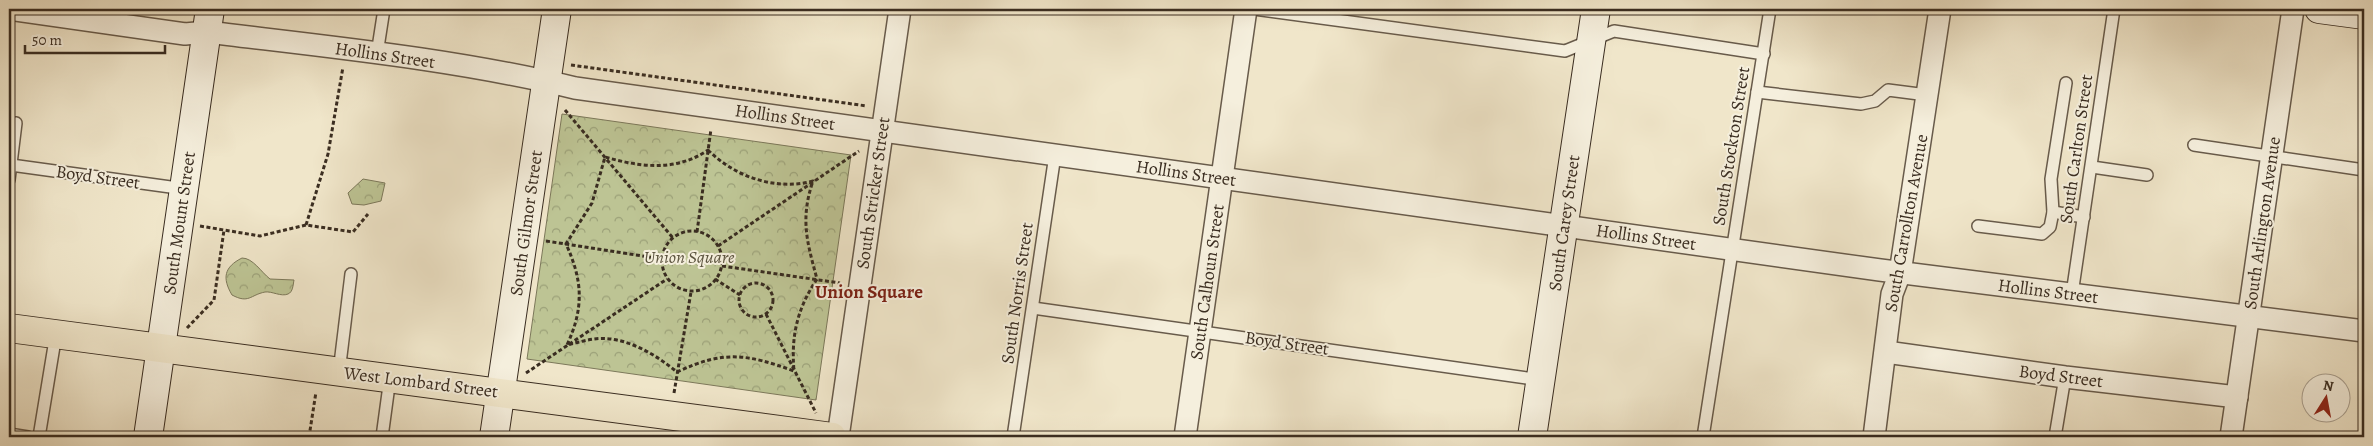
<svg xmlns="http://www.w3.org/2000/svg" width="2373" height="446" font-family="Alegreya,serif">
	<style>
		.park { fill: url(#park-crowns); stroke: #7c785a }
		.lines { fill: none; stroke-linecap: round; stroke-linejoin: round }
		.lane-casing { stroke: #685b4b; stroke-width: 14 }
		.street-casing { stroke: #685b4b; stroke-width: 24 }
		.secondary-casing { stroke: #3a2d21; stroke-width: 30 }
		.primary-casing { stroke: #3a2d21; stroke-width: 30 }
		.path { stroke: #3a2d21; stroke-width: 3; stroke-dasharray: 4 2.5; stroke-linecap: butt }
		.lane { stroke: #f5efdd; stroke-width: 11 }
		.street { stroke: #f5efdd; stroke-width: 21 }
		.secondary { stroke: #f5efdd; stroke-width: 28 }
		.primary { stroke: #f0e6ca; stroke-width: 28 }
		.labels { text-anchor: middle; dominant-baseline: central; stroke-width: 4; stroke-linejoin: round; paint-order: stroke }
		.street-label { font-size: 18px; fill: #3a2d21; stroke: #f5efdd }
		.park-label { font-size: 18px; font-style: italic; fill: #5b533e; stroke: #f5efdd }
		.neighbourhood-label { font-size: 19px; font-weight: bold; fill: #7a1f14; stroke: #f5efdd }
	</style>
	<defs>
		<pattern id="park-crowns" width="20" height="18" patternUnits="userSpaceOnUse" patternTransform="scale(1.25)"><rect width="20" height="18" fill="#bdc494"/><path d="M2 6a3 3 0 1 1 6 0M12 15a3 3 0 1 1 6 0" fill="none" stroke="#9ba078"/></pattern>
	</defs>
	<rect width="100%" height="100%" fill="#f0e6ca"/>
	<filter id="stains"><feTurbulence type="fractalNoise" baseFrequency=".004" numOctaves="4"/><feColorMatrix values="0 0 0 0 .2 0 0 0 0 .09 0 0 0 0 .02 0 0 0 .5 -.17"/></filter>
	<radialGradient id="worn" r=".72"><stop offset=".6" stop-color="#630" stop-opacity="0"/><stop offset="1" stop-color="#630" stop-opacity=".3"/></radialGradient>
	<g class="park">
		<polygon points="562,114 851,155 816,400 527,359"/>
		<polygon points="363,179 385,183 381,201 364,205 352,204 348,193"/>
		<path d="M242,258C253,258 261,272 270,279L294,280C293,285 293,292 288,294C281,297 272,291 265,292C250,295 249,304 232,295C222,278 224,267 242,258Z"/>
	</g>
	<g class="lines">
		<defs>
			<g id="lane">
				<polyline points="1254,9 1565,51 1614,31 1764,54"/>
				<polyline points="377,54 384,9"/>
				<polyline points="1757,92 1861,104 1875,101 1888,90 1927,95"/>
				<polyline points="2194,145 2364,170"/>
				<polyline points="11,165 185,189"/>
				<polyline points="2092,167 2147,175"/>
				<polyline points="9,180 16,123"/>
				<polyline points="2053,212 2084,217"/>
				<polyline points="1978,226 2042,234 2050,227 2053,212 2051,179 2066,83"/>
				<polyline points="2072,294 2114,9"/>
				<polyline points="1033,308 1541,380"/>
				<polyline points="339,372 351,274"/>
				<polyline points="9,434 28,437"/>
				<polyline points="39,437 56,334"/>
				<polyline points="382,437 390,378"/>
				<polyline points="1013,437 1055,155"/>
				<polyline points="1703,437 1770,9"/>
				<polyline points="2055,437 2065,377"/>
			</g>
			<g id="street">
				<path d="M9,9L185,34L207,32C330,47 455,59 575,88L1880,270L2364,331"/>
				<polyline points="1886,352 2065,377 2237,397"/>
				<polyline points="838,437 900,9"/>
				<polyline points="1185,437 1246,9"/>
				<polyline points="1874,437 1892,294 1900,273 1940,9"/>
				<polyline points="2231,437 2293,9"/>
			</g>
			<g id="secondary">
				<polyline points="2319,9 2364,15"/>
				<polyline points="148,437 210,9"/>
				<polyline points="494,437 557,9"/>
				<polyline points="1532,437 1596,9"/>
			</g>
			<polyline id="primary" points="9,328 832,437"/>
		</defs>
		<use href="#lane" class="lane-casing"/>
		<use href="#street" class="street-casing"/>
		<use href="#secondary" class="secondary-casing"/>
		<use href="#primary" class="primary-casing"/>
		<g class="path">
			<polyline points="571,65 867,106"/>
			<polyline points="565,110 673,238"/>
			<path d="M708,150C735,177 776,191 813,181C800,219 807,242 817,279C797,309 791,336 794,371C747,354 724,350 677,372C655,354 624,335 594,339C585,340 576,343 567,345C584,308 583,281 566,244L592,203L605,157C640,167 676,172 708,150Z"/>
			<polyline points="306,225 328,154 343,67"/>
			<polyline points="200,226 260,236 306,225 353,232 368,214"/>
			<circle cx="692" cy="261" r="30"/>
			<polyline points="697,232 711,129"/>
			<polyline points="546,241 662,259"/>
			<polyline points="718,246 859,151"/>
			<polyline points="722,266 840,283"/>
			<polyline points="715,279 740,295"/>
			<circle cx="756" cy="300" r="17"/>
			<polyline points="766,314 816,413"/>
			<polyline points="187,328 214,300 224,230"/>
			<polyline points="526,373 667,279"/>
			<polyline points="674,393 691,292"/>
			<polyline points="309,437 316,392"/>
		</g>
		<use href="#lane" class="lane"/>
		<use href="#street" class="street"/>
		<use href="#secondary" class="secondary"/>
		<use href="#primary" class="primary"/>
	</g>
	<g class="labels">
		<g class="street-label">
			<text transform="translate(385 55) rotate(8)">Hollins Street</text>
			<text transform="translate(785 117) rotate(8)">Hollins Street</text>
			<text transform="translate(1731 146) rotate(-81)">South Stockton Street</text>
			<text transform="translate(2076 149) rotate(-82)">South Carlton Street</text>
			<text transform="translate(1186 173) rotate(8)">Hollins Street</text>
			<text transform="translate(98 177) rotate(8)">Boyd Street</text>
			<text transform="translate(873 193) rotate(-82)">South Stricker Street</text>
			<text transform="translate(179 223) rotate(-82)">South Mount Street</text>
			<text transform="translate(526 223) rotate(-82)">South Gilmor Street</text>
			<text transform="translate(1564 223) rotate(-82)">South Carey Street</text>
			<text transform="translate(1906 223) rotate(-80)">South Carrollton Avenue</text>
			<text transform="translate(2262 223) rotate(-82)">South Arlington Avenue</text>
			<text transform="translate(1646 237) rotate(8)">Hollins Street</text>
			<text transform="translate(1207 282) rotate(-82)">South Calhoun Street</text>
			<text transform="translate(2048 291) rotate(7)">Hollins Street</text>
			<text transform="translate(1017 293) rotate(-82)">South Norris Street</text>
			<text transform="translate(1287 343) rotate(8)">Boyd Street</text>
			<text transform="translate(2061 376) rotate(7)">Boyd Street</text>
			<text transform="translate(421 382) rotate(7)">West Lombard Street</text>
		</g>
		<g class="park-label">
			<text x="689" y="257">Union Square</text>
		</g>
		<g class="neighbourhood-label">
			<text x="869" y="292">Union Square</text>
		</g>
	</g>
	<rect width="2373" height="446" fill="none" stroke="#f0e6ca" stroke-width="30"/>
	<rect x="10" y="10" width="2353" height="426" fill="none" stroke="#3a2d21" stroke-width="2.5"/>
	<rect x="15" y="15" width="2343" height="416" fill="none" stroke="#3a2d21"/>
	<g transform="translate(2326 398) rotate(11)"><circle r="24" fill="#f5efdd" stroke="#aaa192"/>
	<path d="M0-4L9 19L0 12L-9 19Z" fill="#8f2418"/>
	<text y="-8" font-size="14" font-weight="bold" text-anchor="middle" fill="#3a2d21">N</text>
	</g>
	<path d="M25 45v8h140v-8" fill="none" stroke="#3a2d21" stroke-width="2.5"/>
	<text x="32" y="45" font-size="15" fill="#3a2d21" stroke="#f5efdd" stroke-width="4" paint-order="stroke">50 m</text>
	<rect width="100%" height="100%" filter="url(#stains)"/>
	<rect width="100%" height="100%" fill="url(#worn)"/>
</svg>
